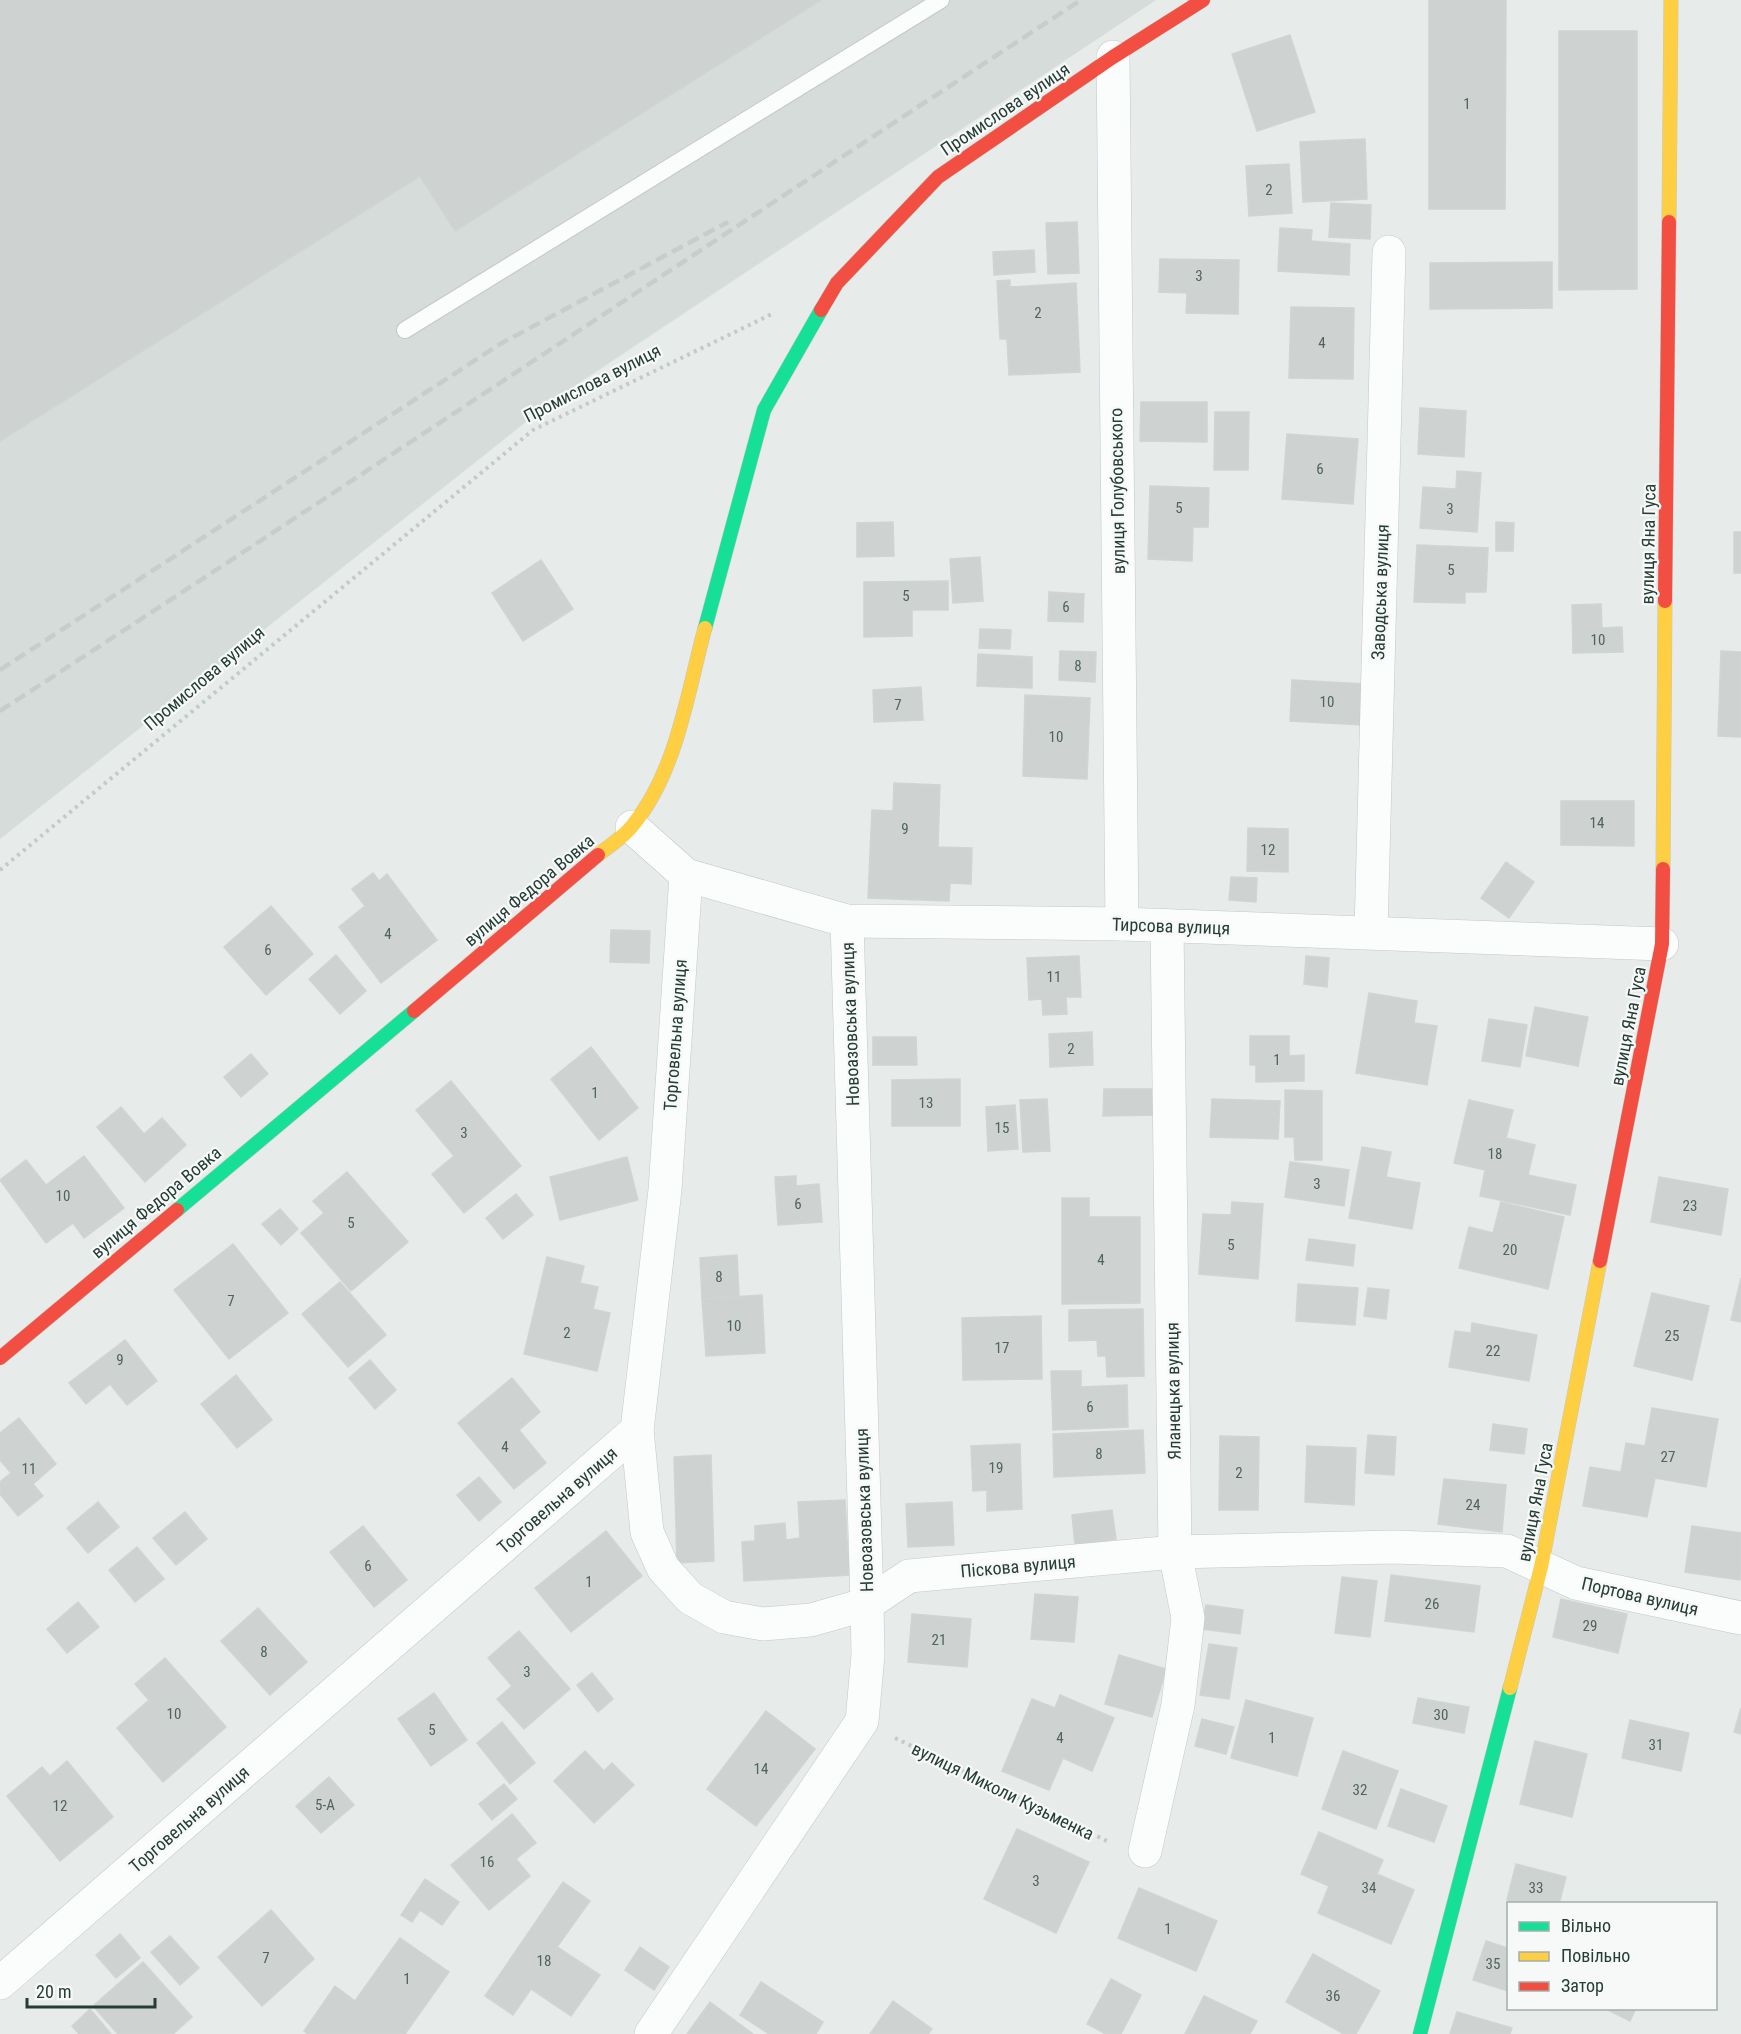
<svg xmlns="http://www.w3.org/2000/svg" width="1741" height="2034" font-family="'Roboto Condensed',sans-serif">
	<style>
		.built { fill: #d6dcd9 }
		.building { fill: #ced2d0; stroke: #d0d4d2; stroke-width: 1.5 }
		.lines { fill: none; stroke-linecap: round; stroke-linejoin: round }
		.lane-casing { stroke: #c4c8c6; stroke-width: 18 }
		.street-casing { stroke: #c4c8c6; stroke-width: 34 }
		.fast-casing { stroke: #c3c8c6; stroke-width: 15 }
		.slow-casing { stroke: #c3c8c6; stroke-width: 15 }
		.jam-casing { stroke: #c3c8c6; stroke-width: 15 }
		.path { stroke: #c3cac7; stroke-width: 4; stroke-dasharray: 3 4.5; stroke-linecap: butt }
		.lane { stroke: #fbfcfc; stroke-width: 16 }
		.street { stroke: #fbfcfc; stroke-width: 33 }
		.fast { stroke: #16e098; stroke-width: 14 }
		.slow { stroke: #ffcf43; stroke-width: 14 }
		.jam { stroke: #f24e42; stroke-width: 14 }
		.rail { stroke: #c8ccca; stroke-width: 4.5; stroke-dasharray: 12 6; stroke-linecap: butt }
		.labels { text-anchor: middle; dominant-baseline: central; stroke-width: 4.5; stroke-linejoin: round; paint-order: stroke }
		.number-label { font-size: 15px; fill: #51635d }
		.street-label { font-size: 18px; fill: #263d36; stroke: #f6f9f7 }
	</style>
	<rect width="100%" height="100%" fill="#e7ebe9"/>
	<polygon class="built" points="0,0 1156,0 555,399 0,839"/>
	<g class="building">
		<polygon points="0,0 821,0 455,231 420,176 0,441"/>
		<polygon points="1429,0 1506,0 1505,209 1429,209"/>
		<polygon points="1559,31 1637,31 1637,289 1559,290"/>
		<polygon points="1290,35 1315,112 1257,131 1232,54"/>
		<polygon points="1365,139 1367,199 1303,202 1300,142"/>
		<polygon points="1289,164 1292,213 1249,216 1246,166"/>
		<polygon points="1331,203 1371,205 1370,239 1329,237"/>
		<polygon points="1077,222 1079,273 1048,274 1046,223"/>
		<polygon points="1280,228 1312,230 1311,241 1350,244 1349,275 1278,271"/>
		<polygon points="1034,250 1035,272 994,275 993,252"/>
		<polygon points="1160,259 1239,260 1238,314 1186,313 1187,293 1159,292"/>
		<polygon points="1552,262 1552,308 1430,309 1430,263"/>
		<polygon points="1010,280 1010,287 1076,283 1080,372 1009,375 1007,339 1000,339 997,281"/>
		<polygon points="1291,307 1354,308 1353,379 1289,378"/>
		<polygon points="1141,402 1207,402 1207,442 1140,441"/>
		<polygon points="1420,408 1466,411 1464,457 1418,454"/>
		<polygon points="1215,412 1249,412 1248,470 1214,470"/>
		<polygon points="1287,434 1358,439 1353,504 1282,499"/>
		<polygon points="1457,471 1481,473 1477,532 1420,528 1423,487 1456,489"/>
		<polygon points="1150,486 1209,488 1208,527 1193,527 1192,561 1148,559"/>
		<polygon points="893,522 894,556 857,557 857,523"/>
		<polygon points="1496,522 1514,523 1513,551 1496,551"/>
		<rect x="1734" y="532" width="7" height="41"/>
		<polygon points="1417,545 1488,548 1486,592 1465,592 1465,603 1414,602"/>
		<polygon points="980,557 983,601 953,603 950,559"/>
		<polygon points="541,560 573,609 523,641 492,593"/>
		<polygon points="948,581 948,610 912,610 912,636 864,637 864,582"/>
		<polygon points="1049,592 1084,594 1083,622 1048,621"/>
		<polygon points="1601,604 1602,628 1622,627 1623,652 1573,653 1572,605"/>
		<polygon points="980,629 1011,630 1010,649 979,648"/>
		<polygon points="1060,651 1096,652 1095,682 1059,680"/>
		<polygon points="1721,651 1741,652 1741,737 1718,736"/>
		<polygon points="978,654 1032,657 1032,688 977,686"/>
		<polygon points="1292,680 1365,684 1363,725 1290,721"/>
		<polygon points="921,687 923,720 874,722 873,690"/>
		<polygon points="1025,695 1090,698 1087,779 1023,776"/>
		<polygon points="894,783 940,785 938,847 972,848 971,884 950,883 949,901 868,898 872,810 893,811"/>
		<polygon points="1561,801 1634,801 1634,846 1561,845"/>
		<polygon points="1248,828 1288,829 1288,872 1247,871"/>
		<polygon points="1506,862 1534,882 1509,918 1481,898"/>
		<polygon points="373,873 379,881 387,874 437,940 381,983 339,927 365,906 352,889"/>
		<polygon points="1231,877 1257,878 1256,902 1229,900"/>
		<polygon points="271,906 313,954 266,995 224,947"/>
		<polygon points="611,930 650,931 649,963 610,962"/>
		<polygon points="336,955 366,991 340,1014 309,979"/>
		<polygon points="1079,956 1081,997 1066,997 1067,1014 1043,1015 1042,999 1029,1000 1027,958"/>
		<polygon points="1306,956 1329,958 1327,987 1304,984"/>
		<polygon points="1369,993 1417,1001 1414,1023 1437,1026 1427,1085 1356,1073"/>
		<polygon points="1535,1007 1588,1017 1578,1066 1526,1056"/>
		<polygon points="1489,1019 1527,1025 1520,1067 1482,1061"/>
		<polygon points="1092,1032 1093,1065 1050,1067 1049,1034"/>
		<polygon points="1250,1036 1289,1036 1289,1056 1304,1055 1304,1081 1256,1082 1256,1065 1250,1065"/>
		<polygon points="873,1037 916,1037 917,1065 873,1065"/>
		<polygon points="591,1047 638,1108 599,1140 551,1079"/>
		<polygon points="251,1054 268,1074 241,1097 224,1077"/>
		<polygon points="960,1079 960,1126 892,1126 892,1080"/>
		<polygon points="451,1081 521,1166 464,1213 432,1174 454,1156 416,1110"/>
		<polygon points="1104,1089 1155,1089 1155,1115 1103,1116"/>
		<polygon points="1285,1090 1322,1091 1322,1160 1295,1160 1294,1137 1285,1137"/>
		<polygon points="1047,1099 1050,1151 1023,1152 1020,1100"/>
		<polygon points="1212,1099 1280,1101 1278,1139 1210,1137"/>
		<polygon points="1469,1100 1513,1110 1506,1138 1535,1145 1528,1175 1576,1185 1570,1215 1480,1196 1485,1170 1454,1163"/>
		<polygon points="1015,1105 1018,1149 988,1151 986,1107"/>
		<polygon points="121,1107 144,1134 162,1118 186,1145 145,1182 97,1127"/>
		<polygon points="1362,1147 1391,1152 1386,1177 1420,1183 1412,1229 1349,1218"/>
		<polygon points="84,1156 124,1208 84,1238 73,1223 46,1243 0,1180 26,1160 46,1185"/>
		<polygon points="627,1157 638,1200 560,1220 550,1177"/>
		<polygon points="1290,1162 1349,1170 1344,1206 1285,1197"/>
		<polygon points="347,1172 408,1242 351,1291 301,1233 324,1213 313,1201"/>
		<polygon points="796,1176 796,1186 819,1184 822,1222 778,1225 775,1177"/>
		<polygon points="1659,1177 1728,1189 1721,1235 1651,1222"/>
		<polygon points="516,1194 533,1215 503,1239 486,1218"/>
		<polygon points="1062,1198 1089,1198 1089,1217 1140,1217 1140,1303 1062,1304"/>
		<polygon points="1232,1202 1263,1204 1258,1279 1199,1274 1203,1214 1231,1215"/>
		<polygon points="1501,1202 1564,1217 1548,1289 1459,1268 1469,1227 1493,1233"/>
		<polygon points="280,1209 298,1229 281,1245 262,1224"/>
		<polygon points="1309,1239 1355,1245 1353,1266 1306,1260"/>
		<polygon points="233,1244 288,1313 229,1359 174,1290"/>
		<polygon points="737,1255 739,1296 702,1299 700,1258"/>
		<polygon points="547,1257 584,1266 580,1283 598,1287 593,1309 610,1313 597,1371 524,1354"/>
		<polygon points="1741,1278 1741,1322 1731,1320"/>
		<polygon points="340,1282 386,1335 348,1367 302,1314"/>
		<polygon points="1298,1284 1358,1288 1355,1325 1296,1321"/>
		<polygon points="1368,1288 1389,1290 1386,1319 1364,1316"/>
		<polygon points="1652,1293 1709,1306 1692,1380 1634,1366"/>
		<polygon points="762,1295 765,1353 706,1356 702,1299"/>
		<polygon points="1143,1309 1144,1376 1107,1377 1106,1356 1098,1356 1097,1340 1069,1341 1069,1310"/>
		<polygon points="1041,1316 1042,1379 963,1380 962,1318"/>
		<polygon points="1472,1323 1537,1335 1529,1381 1449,1367 1455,1331 1471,1333"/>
		<polygon points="125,1340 157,1381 127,1405 110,1384 86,1404 69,1383"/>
		<polygon points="370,1360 396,1390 375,1409 349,1378"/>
		<polygon points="1051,1371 1081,1371 1081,1387 1127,1385 1128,1427 1053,1430"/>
		<polygon points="236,1375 272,1420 237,1448 201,1404"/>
		<polygon points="512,1378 540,1412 519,1430 546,1463 514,1489 458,1423"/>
		<polygon points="1652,1408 1718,1419 1706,1487 1655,1478 1647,1517 1583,1506 1590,1467 1621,1472 1626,1443 1645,1446"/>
		<polygon points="19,1418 56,1464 33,1484 43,1496 18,1516 0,1494 0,1482 11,1473 0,1460 0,1433"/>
		<polygon points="1493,1424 1527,1429 1524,1454 1490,1450"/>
		<polygon points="1143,1430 1145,1473 1054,1477 1053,1434"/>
		<polygon points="1368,1435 1396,1437 1394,1475 1365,1473"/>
		<polygon points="1220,1436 1259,1437 1258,1510 1219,1510"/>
		<polygon points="1020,1444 1022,1509 987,1511 987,1490 973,1491 971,1446"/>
		<polygon points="1307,1446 1356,1448 1354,1505 1305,1502"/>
		<polygon points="711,1455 714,1561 677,1563 674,1457"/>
		<polygon points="479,1477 501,1502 479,1521 457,1495"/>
		<polygon points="1444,1479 1506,1485 1502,1532 1438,1524"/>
		<polygon points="845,1500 849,1575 744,1581 742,1542 755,1541 755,1526 785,1523 786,1540 800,1538 798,1502"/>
		<polygon points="98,1502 119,1527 88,1553 67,1528"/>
		<polygon points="952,1502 954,1545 908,1547 906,1504"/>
		<polygon points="1112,1510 1116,1539 1075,1545 1072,1515"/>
		<polygon points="185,1512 207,1539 176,1565 153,1538"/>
		<polygon points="363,1526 407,1580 374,1607 330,1552"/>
		<polygon points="1692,1526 1741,1533 1740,1580 1685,1572"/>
		<polygon points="606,1531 642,1576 571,1632 535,1588"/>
		<polygon points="137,1547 164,1579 135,1602 109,1570"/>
		<polygon points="1391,1575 1480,1586 1474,1632 1385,1621"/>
		<polygon points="1342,1577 1377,1581 1370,1637 1335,1633"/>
		<polygon points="1035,1594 1078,1597 1074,1642 1031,1639"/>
		<polygon points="1561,1599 1627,1614 1618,1653 1553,1637"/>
		<polygon points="78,1602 99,1627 67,1653 47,1629"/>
		<polygon points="1206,1605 1243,1610 1240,1634 1202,1629"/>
		<polygon points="258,1608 307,1662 270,1695 221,1641"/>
		<polygon points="912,1614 971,1619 967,1667 908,1662"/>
		<polygon points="519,1631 570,1689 524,1729 497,1699 512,1686 488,1658"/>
		<polygon points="1209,1644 1237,1648 1229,1699 1200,1695"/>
		<polygon points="1119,1655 1166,1669 1152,1717 1105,1704"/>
		<polygon points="165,1658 226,1727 163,1782 117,1728 149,1700 135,1684"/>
		<polygon points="592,1673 613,1699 598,1712 577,1685"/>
		<polygon points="434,1693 467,1740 431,1766 398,1719"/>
		<polygon points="1060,1695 1114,1718 1092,1771 1063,1758 1049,1790 1002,1771 1032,1699 1055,1708"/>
		<polygon points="1418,1698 1469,1707 1464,1733 1413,1723"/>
		<polygon points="1246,1700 1313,1718 1297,1776 1231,1758"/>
		<polygon points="1741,1708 1741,1734 1734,1732"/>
		<polygon points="766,1711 815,1749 756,1826 707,1789"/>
		<polygon points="1202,1719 1234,1727 1226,1754 1195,1746"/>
		<polygon points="1630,1720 1689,1733 1681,1771 1622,1758"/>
		<polygon points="502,1722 535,1763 510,1784 477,1743"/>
		<polygon points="1535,1741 1587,1754 1572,1817 1520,1804"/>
		<polygon points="585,1751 604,1771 612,1763 634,1785 594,1823 554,1781"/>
		<polygon points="1343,1751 1398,1771 1376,1829 1322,1809"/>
		<polygon points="67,1761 113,1817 60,1861 7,1796 42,1767 50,1776"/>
		<polygon points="329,1777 354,1805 321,1833 296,1806"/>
		<polygon points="504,1784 517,1799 492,1820 479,1804"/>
		<polygon points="1401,1789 1447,1806 1434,1842 1388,1826"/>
		<polygon points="512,1814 536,1843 516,1859 530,1876 489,1910 451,1865"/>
		<polygon points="1017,1829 1089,1862 1056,1933 984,1899"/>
		<polygon points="1319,1832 1383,1860 1377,1874 1414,1890 1391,1944 1318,1913 1329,1886 1301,1874"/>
		<polygon points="1516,1864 1566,1877 1559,1904 1520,1904 1507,1900"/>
		<polygon points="425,1879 459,1902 442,1925 420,1910 412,1922 401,1915"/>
		<polygon points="563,1882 590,1901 557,1947 600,1975 571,2016 531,1989 513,2015 485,1996"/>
		<polygon points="1139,1888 1217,1921 1196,1971 1118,1938"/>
		<polygon points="271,1910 314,1959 262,2006 218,1957"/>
		<polygon points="120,1934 140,1958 116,1978 96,1955"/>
		<polygon points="170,1936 199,1968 180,1985 151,1952"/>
		<polygon points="400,1938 449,1972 405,2034 308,2034 304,2031 335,1986 355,2001"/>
		<polygon points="1486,1941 1508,1948 1508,1991 1473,1980"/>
		<polygon points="640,1947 669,1967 654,1990 625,1970"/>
		<polygon points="1313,1954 1380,1991 1356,2034 1344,2034 1286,2002"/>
		<polygon points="143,1962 192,2017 173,2034 118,2034 93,2006"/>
		<polygon points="1111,1979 1141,1995 1121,2034 1106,2034 1087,2024"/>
		<polygon points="761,1982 823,2022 816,2034 769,2034 740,2015"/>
		<polygon points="1204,1996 1257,2021 1250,2034 1185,2034"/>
		<polygon points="893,2001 932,2029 928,2034 870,2034"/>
		<polygon points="710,2002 753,2034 687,2034"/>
		<polygon points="1604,2008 1636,2008 1630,2021"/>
		<polygon points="90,2009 111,2034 79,2034 72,2026"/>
		<polygon points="1457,2012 1512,2028 1510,2034 1450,2034"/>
	</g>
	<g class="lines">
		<defs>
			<polyline id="lane" points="405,330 941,0"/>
			<g id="street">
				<polyline points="1113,57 1122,924"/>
				<polyline points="686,875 847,921 1122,924 1662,944"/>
				<polyline points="1371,932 1389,252"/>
				<polyline points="637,1430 647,1532 663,1568 690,1598 724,1617 763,1624 811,1620 867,1604 909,1576 1175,1552 1394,1547 1507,1551 1576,1583 1741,1618"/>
				<polyline points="1145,1851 1178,1705 1188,1618 1175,1552 1167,926"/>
				<polyline points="0,1983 637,1430 665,1190 686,875 632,827"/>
				<polyline points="651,2034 862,1721 868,1655 867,1604 847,921"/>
			</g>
			<g id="fast">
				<polyline points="705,628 764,410 821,310"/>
				<polyline points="177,1210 414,1011"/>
				<polyline points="1420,2034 1510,1688"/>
			</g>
			<g id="slow">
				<polyline points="1669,222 1671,0"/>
				<path d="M598,855C609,846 624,837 633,825C677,771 687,694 705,628"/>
				<polyline points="1663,869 1665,601"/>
				<polyline points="1510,1688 1541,1567 1600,1261"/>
			</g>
			<g id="jam">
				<polyline points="821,310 837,283 938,177 1113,57 1203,0"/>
				<polyline points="1665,601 1669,222"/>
				<polyline points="414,1011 598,855"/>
				<polyline points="1600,1261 1662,944 1663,869"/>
				<polyline points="0,1358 177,1210"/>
			</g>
		</defs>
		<use href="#lane" class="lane-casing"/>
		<use href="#street" class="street-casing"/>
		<use href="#fast" class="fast-casing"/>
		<use href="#slow" class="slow-casing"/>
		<use href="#jam" class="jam-casing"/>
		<g class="path">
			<polyline points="0,870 533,430 774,313"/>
			<polyline points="895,1738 1107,1841"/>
		</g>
		<use href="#lane" class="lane"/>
		<use href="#street" class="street"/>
		<use href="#fast" class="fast"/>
		<use href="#slow" class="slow"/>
		<use href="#jam" class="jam"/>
		<g class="rail">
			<polyline points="0,670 500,344 728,222"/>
			<path d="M0,711C362,476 720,236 1081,0"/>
		</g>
	</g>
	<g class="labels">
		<g class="number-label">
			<text x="1467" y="104">1</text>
			<text x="1269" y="190">2</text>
			<text x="1199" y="276">3</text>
			<text x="1038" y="313">2</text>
			<text x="1322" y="343">4</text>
			<text x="1320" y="469">6</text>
			<text x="1179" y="508">5</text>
			<text x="1450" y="509">3</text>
			<text x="1451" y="570">5</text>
			<text x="906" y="596">5</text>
			<text x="1066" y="607">6</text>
			<text x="1598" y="640">10</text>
			<text x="1078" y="666">8</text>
			<text x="1327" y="702">10</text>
			<text x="898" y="705">7</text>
			<text x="1056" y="737">10</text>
			<text x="1597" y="823">14</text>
			<text x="905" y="829">9</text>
			<text x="1268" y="850">12</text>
			<text x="388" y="934">4</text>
			<text x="268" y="950">6</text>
			<text x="1054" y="977">11</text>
			<text x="1071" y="1049">2</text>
			<text x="1277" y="1060">1</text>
			<text x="595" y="1093">1</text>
			<text x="926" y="1103">13</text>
			<text x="1002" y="1128">15</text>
			<text x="464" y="1133">3</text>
			<text x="1495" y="1154">18</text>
			<text x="1317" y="1184">3</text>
			<text x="63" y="1196">10</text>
			<text x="798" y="1204">6</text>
			<text x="1690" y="1206">23</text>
			<text x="351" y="1223">5</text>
			<text x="1231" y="1245">5</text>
			<text x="1510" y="1250">20</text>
			<text x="1101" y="1260">4</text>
			<text x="719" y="1277">8</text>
			<text x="231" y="1301">7</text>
			<text x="734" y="1326">10</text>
			<text x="567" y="1333">2</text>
			<text x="1672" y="1336">25</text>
			<text x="1002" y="1348">17</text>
			<text x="1493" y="1351">22</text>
			<text x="120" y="1360">9</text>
			<text x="1090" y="1407">6</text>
			<text x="505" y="1447">4</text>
			<text x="1099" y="1454">8</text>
			<text x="1668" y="1457">27</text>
			<text x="996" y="1468">19</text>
			<text x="29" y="1469">11</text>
			<text x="1239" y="1473">2</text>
			<text x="1473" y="1505">24</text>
			<text x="368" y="1566">6</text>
			<text x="589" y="1582">1</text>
			<text x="1432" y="1604">26</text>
			<text x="1590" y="1626">29</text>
			<text x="939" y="1640">21</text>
			<text x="264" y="1652">8</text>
			<text x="527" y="1672">3</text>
			<text x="174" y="1714">10</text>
			<text x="1441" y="1715">30</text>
			<text x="432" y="1730">5</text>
			<text x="1060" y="1738">4</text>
			<text x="1272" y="1738">1</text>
			<text x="1656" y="1745">31</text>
			<text x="761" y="1769">14</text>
			<text x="1360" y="1790">32</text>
			<text x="325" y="1805">5-А</text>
			<text x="60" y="1806">12</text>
			<text x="487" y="1862">16</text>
			<text x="1036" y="1881">3</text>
			<text x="1369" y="1888">34</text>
			<text x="1536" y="1888">33</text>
			<text x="1168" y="1929">1</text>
			<text x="266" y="1958">7</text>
			<text x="544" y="1961">18</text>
			<text x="1493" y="1964">35</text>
			<text x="407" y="1979">1</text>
			<text x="1333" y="1996">36</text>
		</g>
		<g class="street-label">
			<text transform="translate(1005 109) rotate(-34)">Промислова вулиця</text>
			<text transform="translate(592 383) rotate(-27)">Промислова вулиця</text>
			<text transform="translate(1117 491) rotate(-91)">вулиця Голубовського</text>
			<text transform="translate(1648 544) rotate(-89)">вулиця Яна Гуса</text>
			<text transform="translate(1380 592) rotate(-88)">Заводська вулиця</text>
			<text transform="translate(204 678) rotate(-40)">Промислова вулиця</text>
			<text transform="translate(529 890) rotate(-40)">вулиця Федора Вовка</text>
			<text transform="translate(1171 926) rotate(2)">Тирсова вулиця</text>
			<text transform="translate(850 1024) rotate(-92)">Новоазовська вулиця</text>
			<text transform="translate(1628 1026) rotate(-79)">вулиця Яна Гуса</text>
			<text transform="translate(675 1035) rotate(-86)">Торговельна вулиця</text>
			<text transform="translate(156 1202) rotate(-40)">вулиця Федора Вовка</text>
			<text transform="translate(1173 1391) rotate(-91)">Яланецька вулиця</text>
			<text transform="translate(557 1500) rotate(-41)">Торговельна вулиця</text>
			<text transform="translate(1535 1502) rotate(-79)">вулиця Яна Гуса</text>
			<text transform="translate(864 1510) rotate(-92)">Новоазовська вулиця</text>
			<text transform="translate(1018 1566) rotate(-5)">Піскова вулиця</text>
			<text transform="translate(1640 1596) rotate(13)">Портова вулиця</text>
			<text transform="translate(1003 1791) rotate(26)">вулиця Миколи Кузьменка</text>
			<text transform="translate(189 1819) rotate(-41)">Торговельна вулиця</text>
		</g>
	</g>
	<rect x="1507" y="1902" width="210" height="108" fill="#f6f9f7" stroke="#a3aeaa" stroke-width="1.5"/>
	<rect x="1519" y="1922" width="30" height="9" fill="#16e098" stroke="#a3aeaa" stroke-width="1.5"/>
	<text x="1561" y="1932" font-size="18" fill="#263d36">Вільно</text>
	<rect x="1519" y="1952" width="30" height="9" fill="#ffcf43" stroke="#a3aeaa" stroke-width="1.5"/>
	<text x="1561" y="1962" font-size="18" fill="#263d36">Повільно</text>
	<rect x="1519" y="1982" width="30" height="9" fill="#f24e42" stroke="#a3aeaa" stroke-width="1.5"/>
	<text x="1561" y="1992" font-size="18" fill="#263d36">Затор</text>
	<path d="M27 1998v9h128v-9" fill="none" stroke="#263d36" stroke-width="3"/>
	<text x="36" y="1998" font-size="18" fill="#263d36" stroke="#f6f9f7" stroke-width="4.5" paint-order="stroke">20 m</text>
</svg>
